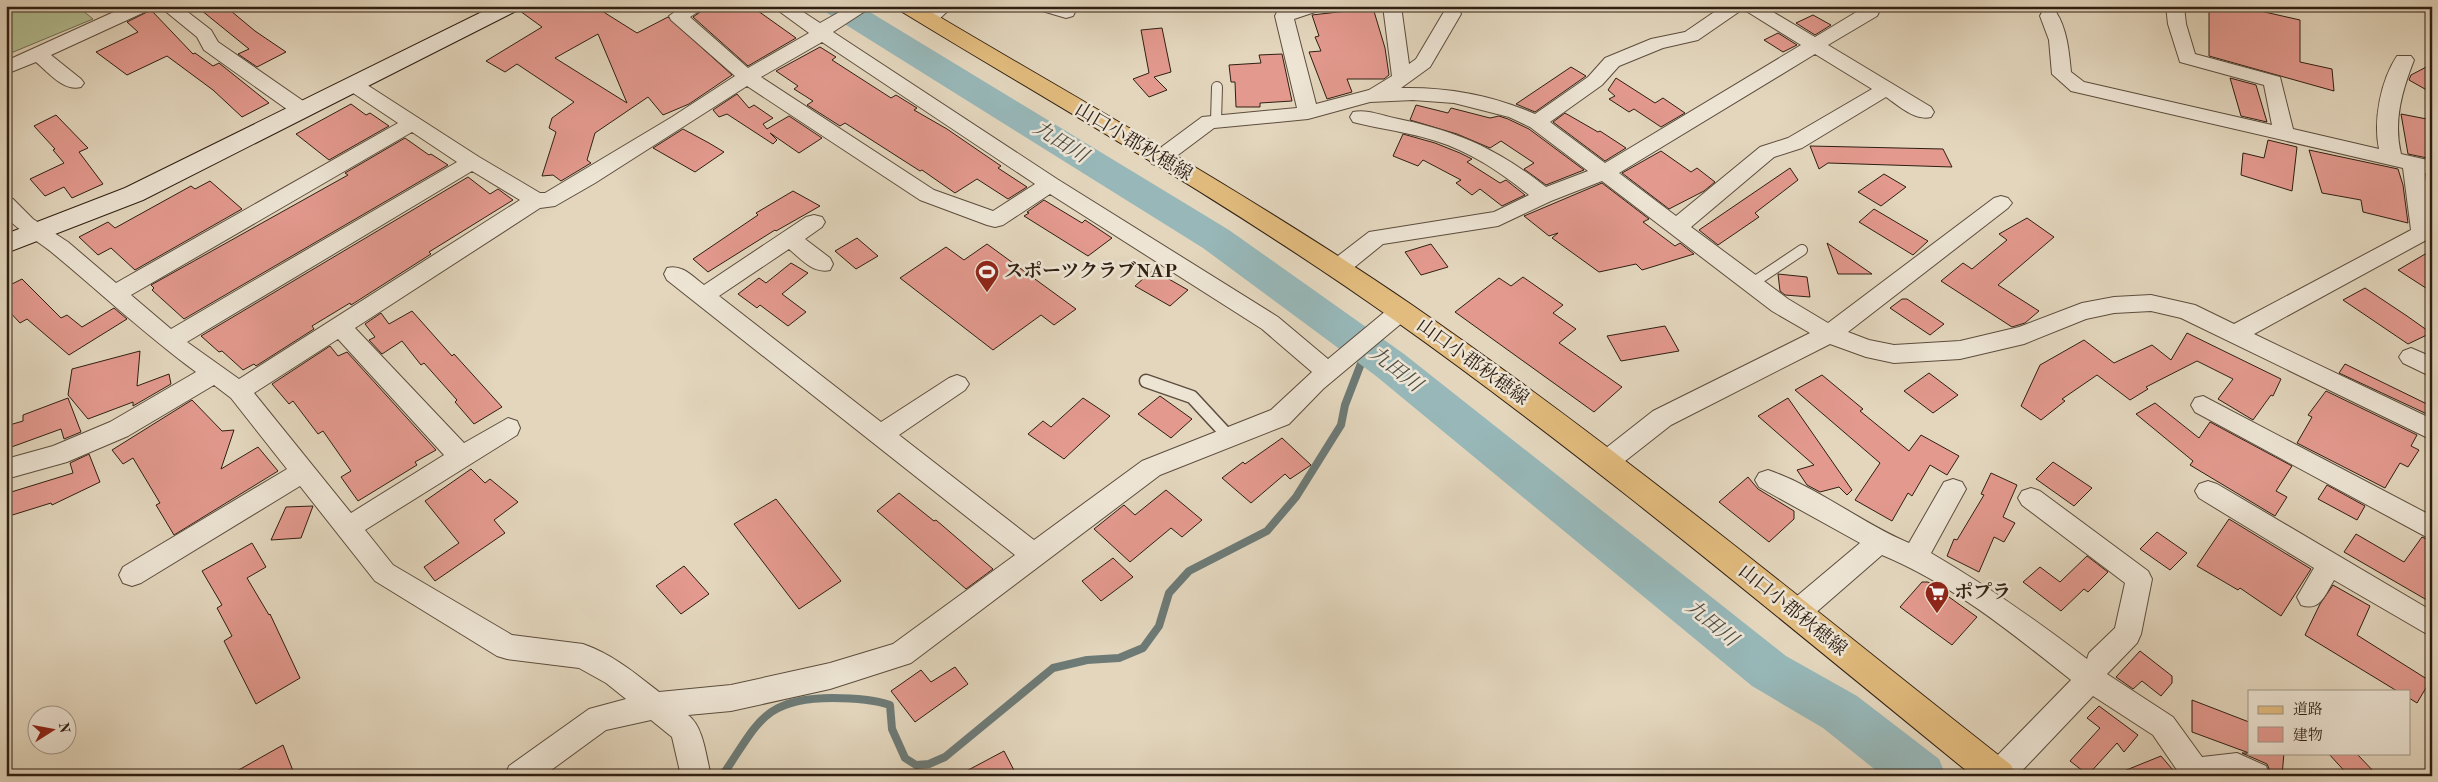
<svg xmlns="http://www.w3.org/2000/svg" width="2438" height="782" font-family="'Old Standard TT','Noto Serif JP',serif">
	<style>
		.green { fill: #b3be92; stroke: #716e52 }
		.lines { fill: none; stroke-linecap: round; stroke-linejoin: round }
		.stream { stroke: #6d7a76; stroke-width: 8 }
		.river { fill: #97b7b8; fill-rule: evenodd }
		.building { fill: #e3998e; stroke: #2f1f12; fill-rule: evenodd }
		.lane-far1-casing { stroke: #5c4d3d; stroke-width: 12 }
		.lane-casing { stroke: #5c4d3d; stroke-width: 15 }
		.street-casing { stroke: #5c4d3d; stroke-width: 2 }
		.secondary-casing { stroke: #2f1f12; stroke-width: 2 }
		.primary-casing { stroke: #2f1f12; stroke-width: 2 }
		.lane-far1 { stroke: #ede4d4; stroke-width: 10 }
		.lane { stroke: #ede4d4; stroke-width: 12 }
		.street { fill: #ede4d4; fill-rule: evenodd }
		.secondary { fill: #ede4d4; fill-rule: evenodd }
		.primary { fill: #e2bb7e; fill-rule: evenodd }
		.labels { text-anchor: middle; dominant-baseline: central; stroke-width: 5; stroke-linejoin: round; paint-order: stroke }
		.street-label { font-size: 19px; fill: #2f1f12; stroke: #ede4d4 }
		.poi-label { font-size: 19px; font-weight: bold; fill: #2f1f12; stroke: #ede4d4; text-anchor: start }
		.water-label { font-size: 20px; font-style: italic; fill: #4e4d44; stroke: #ede4d4 }
	</style>
	<rect width="100%" height="100%" fill="#e3d6bd"/>
	<filter id="stains"><feTurbulence type="fractalNoise" baseFrequency=".004" numOctaves="4"/><feColorMatrix values="0 0 0 0 .2 0 0 0 0 .09 0 0 0 0 .02 0 0 0 .5 -.17"/></filter>
	<radialGradient id="worn" r=".72"><stop offset=".6" stop-color="#630" stop-opacity="0"/><stop offset="1" stop-color="#630" stop-opacity=".3"/></radialGradient>
	<polygon class="green" points="6,6 77,6 93,19 6,55"/>
	<g class="lines">
		<path class="stream" d="M722,776C758,724 762,698 833,698C852,698 872,699 890,705L892,729L905,758L916,765L929,764L945,757L1053,668L1087,660L1119,658L1143,648L1159,626L1169,593L1189,571L1267,531L1296,497L1341,425L1345,405L1367,348"/>
		<polygon class="river" points="823,6 860,6 1229,230 1404,354 1786,656 1857,696 1939,759 1946,776 1883,776 1823,728 1752,686 1376,376 1203,248 827,13"/>
	</g>
	<g class="building">
		<polygon points="196,6 225,6 255,31 286,52 257,67 238,54 249,49"/>
		<path d="M523,6H594L637,33L668,17L732,75L689,104L663,115L648,97L595,133L587,160L591,163L561,181L553,175L542,176L556,132L549,128L552,118L574,102L517,64L505,72L486,61L542,27L520,11ZM598,34L627,103L555,58Z"/>
		<polygon points="709,6 751,6 796,38 748,66 693,17"/>
		<polygon points="2209,6 2238,6 2300,20 2300,62 2332,69 2334,91 2209,56"/>
		<polygon points="1373,8 1385,48 1389,75 1384,79 1347,79 1352,92 1327,99 1309,52 1321,51 1315,37 1319,36 1312,15"/>
		<polygon points="151,10 193,54 195,53 213,66 219,63 269,103 242,117 213,90 167,56 127,75 96,52 138,32 127,22"/>
		<polygon points="1813,15 1831,25 1815,35 1796,23"/>
		<polygon points="1162,28 1171,72 1154,77 1167,90 1149,97 1133,79 1149,73 1141,30"/>
		<polygon points="1778,33 1797,45 1783,52 1764,40"/>
		<polygon points="820,47 836,57 832,60 891,98 896,95 917,108 914,110 947,129 1001,166 998,168 1027,187 1008,199 977,179 955,193 922,170 920,171 845,123 840,126 807,105 813,101 794,89 798,86 776,71"/>
		<polygon points="1282,54 1292,101 1260,103 1260,107 1236,107 1235,82 1231,82 1229,65 1261,63 1259,55"/>
		<polygon points="2432,64 2432,93 2409,80 2411,75"/>
		<polygon points="1571,67 1586,76 1535,112 1516,104"/>
		<polygon points="1616,78 1655,103 1663,98 1685,113 1661,127 1634,109 1629,112 1609,99 1615,96 1608,90"/>
		<polygon points="2230,78 2256,85 2267,122 2241,116"/>
		<polygon points="737,94 749,108 754,105 773,118 763,124 767,129 789,116 822,138 799,153 770,133 777,140 773,144 727,114 719,117 713,110"/>
		<polygon points="351,104 366,115 370,113 389,126 329,160 296,134"/>
		<polygon points="1416,105 1448,113 1451,108 1490,118 1499,116 1508,119 1529,129 1584,170 1546,185 1524,169 1534,163 1501,141 1490,148 1457,134 1410,120"/>
		<polygon points="1565,113 1598,132 1600,131 1626,148 1605,161 1553,122"/>
		<polygon points="2401,114 2432,120 2432,159 2408,154"/>
		<polygon points="56,115 88,148 79,152 103,184 72,198 64,187 45,196 30,179 64,163 53,150 55,149 34,126"/>
		<polygon points="683,129 709,143 724,152 695,172 653,148"/>
		<polygon points="1403,134 1435,143 1460,153 1472,159 1467,162 1500,183 1506,180 1525,195 1502,206 1480,189 1472,195 1456,183 1461,180 1423,160 1418,166 1393,156"/>
		<polygon points="405,138 429,155 431,154 448,165 184,319 152,290 154,288 151,285 348,175 345,173"/>
		<polygon points="2268,140 2297,147 2292,191 2241,175 2243,153 2264,158"/>
		<polygon points="1810,146 1943,149 1952,167 1828,163 1819,169"/>
		<polygon points="2309,150 2398,169 2403,185 2408,223 2363,212 2361,200 2322,193"/>
		<polygon points="1661,151 1691,172 1697,168 1715,182 1704,191 1669,209 1622,173"/>
		<polygon points="1790,168 1798,180 1755,213 1759,217 1718,245 1699,230"/>
		<polygon points="1884,174 1906,187 1881,206 1858,192"/>
		<polygon points="468,177 490,194 498,189 513,200 429,252 431,254 351,305 350,303 312,326 314,329 256,366 254,364 243,370 222,351 219,352 201,336"/>
		<polygon points="210,181 242,209 135,270 111,248 98,255 79,237 108,222 115,228 191,186 195,189"/>
		<polygon points="1602,183 1649,219 1643,222 1675,246 1680,243 1694,254 1642,270 1636,264 1599,272 1552,238 1558,233 1549,236 1524,216"/>
		<polygon points="793,191 820,206 776,231 775,230 708,272 693,259 758,215 756,213"/>
		<polygon points="1044,200 1082,223 1085,220 1112,238 1088,256 1024,216 1029,213 1027,212"/>
		<polygon points="1874,209 1928,241 1913,255 1859,222"/>
		<polygon points="2027,218 2054,237 1998,285 2039,311 2025,323 2012,327 1941,281 1963,263 1972,269 2007,240 1999,234"/>
		<polygon points="857,238 878,256 856,269 835,251"/>
		<polygon points="1827,243 1872,274 1838,274"/>
		<polygon points="987,244 1076,309 1054,325 1041,315 993,350 900,278 946,247 964,260"/>
		<polygon points="1431,244 1448,267 1421,275 1405,252"/>
		<polygon points="2432,250 2432,292 2398,270"/>
		<polygon points="791,263 808,273 782,294 806,312 788,326 760,305 757,308 738,294 759,278 766,283"/>
		<polygon points="1153,270 1188,290 1170,306 1135,286"/>
		<polygon points="1778,274 1807,277 1810,297 1785,295 1780,291"/>
		<polygon points="1523,277 1563,305 1553,313 1576,329 1559,343 1622,387 1594,412 1455,312 1499,278 1511,286"/>
		<polygon points="22,279 61,318 67,315 82,327 114,308 127,319 69,355 27,319 20,323 6,308 6,287"/>
		<polygon points="2365,288 2407,316 2431,333 2408,344 2343,300"/>
		<polygon points="1902,299 1907,299 1944,324 1930,335 1890,308"/>
		<polygon points="412,311 452,356 454,354 502,407 474,424 455,402 457,400 424,363 421,365 402,341 382,354 369,340 375,337 365,324 381,313 389,324"/>
		<polygon points="1665,326 1679,351 1621,361 1607,336"/>
		<polygon points="2187,333 2281,379 2273,396 2271,395 2253,420 2218,399 2233,379 2197,361 2146,387 2148,389 2130,400 2097,375 2062,399 2065,401 2041,420 2021,406 2040,365 2084,340 2114,363 2152,345 2171,360"/>
		<polygon points="330,346 338,356 347,352 436,450 415,462 417,465 358,501 341,477 351,471 323,431 318,434 293,401 289,404 272,384"/>
		<polygon points="140,351 137,386 169,374 171,384 133,406 133,402 88,419 68,395 72,369"/>
		<polygon points="2345,364 2431,406 2427,414 2339,373"/>
		<polygon points="1929,373 1958,395 1933,413 1904,391"/>
		<polygon points="1822,375 1863,409 1860,411 1909,451 1921,435 1959,456 1947,475 1930,465 1912,496 1908,493 1892,521 1855,500 1880,463 1795,390"/>
		<polygon points="2326,391 2417,435 2411,446 2419,450 2408,467 2400,463 2385,488 2297,443 2312,417 2308,415"/>
		<polygon points="1160,396 1192,419 1171,438 1138,414"/>
		<polygon points="68,398 81,432 64,439 61,429 6,449 6,426 23,421 23,415"/>
		<polygon points="1083,398 1110,416 1064,459 1028,434 1043,421 1051,427"/>
		<polygon points="1788,398 1852,490 1847,495 1839,487 1820,492 1807,485 1797,470 1814,465 1758,416"/>
		<polygon points="192,400 222,431 234,430 221,469 258,447 278,471 174,535 156,505 160,503 133,458 123,464 112,450"/>
		<polygon points="2155,403 2199,438 2210,422 2292,466 2276,491 2287,497 2275,516 2190,465 2193,461 2136,414"/>
		<polygon points="1282,438 1311,465 1290,479 1285,474 1251,503 1222,478 1243,462 1245,464"/>
		<polygon points="89,454 100,482 52,505 51,503 6,517 8,493 73,473 70,463"/>
		<polygon points="2053,462 2092,488 2074,506 2036,479"/>
		<polygon points="471,469 485,483 490,479 518,502 494,520 505,533 435,581 424,567 459,543 425,501"/>
		<polygon points="1991,473 2017,485 2003,517 2015,523 2004,542 1994,537 1979,572 1947,556 1954,539 1957,540 1984,495 1981,494"/>
		<polygon points="1748,477 1758,489 1794,511 1794,519 1769,542 1719,502"/>
		<polygon points="2327,485 2365,506 2357,520 2318,499"/>
		<polygon points="1166,490 1202,520 1182,537 1171,528 1130,562 1094,529 1124,505 1135,515"/>
		<polygon points="899,493 934,521 936,520 993,569 966,589 877,511"/>
		<polygon points="776,499 841,581 799,609 734,524"/>
		<polygon points="313,506 301,538 271,540 286,507"/>
		<polygon points="2229,519 2311,569 2281,616 2240,588 2238,590 2197,566"/>
		<polygon points="2157,532 2187,553 2170,570 2140,549"/>
		<polygon points="2356,534 2404,562 2422,537 2432,542 2432,603 2344,552"/>
		<polygon points="252,543 266,567 247,578 269,615 270,614 300,678 256,704 224,641 232,636 217,608 222,605 202,571"/>
		<polygon points="2087,556 2108,572 2088,592 2084,589 2061,611 2023,582 2040,567 2060,582"/>
		<polygon points="1113,558 1133,577 1101,601 1082,581"/>
		<polygon points="684,566 709,594 681,614 656,586"/>
		<polygon points="1922,582 1928,582 1977,617 1952,645 1900,607"/>
		<polygon points="2333,585 2370,606 2357,635 2430,681 2417,703 2409,698 2409,691 2397,691 2305,635 2320,604"/>
		<polygon points="2140,651 2172,676 2172,683 2161,696 2142,681 2133,689 2116,677"/>
		<polygon points="955,667 968,684 915,722 891,691 921,670 931,682"/>
		<polygon points="2192,700 2249,722 2249,753 2284,753 2282,776 2272,776 2267,764 2242,753 2249,753 2192,732"/>
		<polygon points="2099,706 2138,735 2124,752 2117,743 2088,775 2070,761 2100,728 2087,718"/>
		<polygon points="283,745 295,776 228,776"/>
		<polygon points="1004,751 1017,776 957,776"/>
		<polygon points="2328,753 2356,753 2378,776 2349,776"/>
		<polygon points="2161,756 2178,776 2114,776 2114,775"/>
	</g>
	<g class="lines">
		<defs>
			<g id="lane-far1">
				<polyline points="1216,121 1217,87"/>
				<polyline points="1751,284 1802,250"/>
			</g>
			<polyline id="lane" points="1146,381 1192,397 1229,437"/>
			<g id="street">
				<path d="M127,6H152L149,10L51,55L81,79L84,83L81,87C64,92 48,72 36,62L6,74V61Z"/>
				<polygon points="159,6 180,6 211,30 218,42 309,105 312,110 309,115 302,116 295,115 204,50 197,37"/>
				<path d="M683,6H707L690,17L748,68L809,33L772,6H794L820,23L850,6H873L833,32L1057,179L1278,317L1328,359L1393,305L1401,303L1409,305L1412,311L1409,317L1323,389L1289,424L1160,475L911,663L830,689L731,711L688,715C704,727 706,757 711,776H681L672,737L651,720L606,730L543,776H505L509,766L589,709L626,699L606,683L579,668L507,659L497,656L375,581L300,486L141,583L132,586L123,583L119,575L123,567L287,469L231,398L214,385L128,436L67,462L6,479V459L53,446L110,422L196,372C147,336 102,294 55,255C39,241 21,233 6,217V197L13,199L33,219L68,242L116,283L398,123L347,89L344,85L347,81L354,79L361,81L479,157L540,193H545L672,117L735,76L671,20L669,16ZM822,42L1035,184L993,211L934,190L761,77ZM747,86L920,200L987,225L995,227L1003,225L1050,194L1262,329L1312,372L1271,410L1142,461L1034,540L899,435L965,390L969,384L965,378L957,375L949,378L881,422L719,296L789,249C801,259 813,274 830,270L833,264L830,258L805,239L822,227L825,222L822,217L814,215L806,217L704,285C692,276 682,264 667,268L664,274L667,280L1015,555L893,644L830,663L731,685L659,692C635,673 612,654 583,644L512,635L393,565L365,530L517,435L520,428L517,421L508,418L464,443L355,328L540,208L555,206L595,183ZM412,132L457,162L171,329L131,295ZM472,171L520,200L239,379L187,342ZM338,339L444,455L351,513L254,393Z"/>
				<polygon points="932,6 953,6 935,23 921,23 919,19"/>
				<path d="M1036,6C1047,6 1068,2 1075,12L1073,16L1066,18L1039,10Z"/>
				<path d="M1296,6H1324L1321,10L1294,19L1316,104L1369,90L1392,76L1383,6H1401L1409,64L1416,59L1445,10H1459L1461,14L1430,67L1401,88C1447,87 1492,95 1535,114L1588,77L1605,58L1651,39L1685,32L1723,6H1763L1815,37L1863,8H1877L1879,12L1877,16L1828,45L1931,107L1934,112L1931,117C1915,121 1899,106 1886,97L1802,148L1774,157L1691,227L1788,299L1828,323L1994,198L2001,196L2008,198L2012,203L2008,208L1848,332L1869,340L1894,345L1960,341L2019,327L2082,303L2114,297L2151,295L2195,305L2234,324L2411,230L2403,168L2071,91L2052,74L2049,40L2040,16L2042,12H2056C2067,29 2069,51 2071,72L2084,82L2272,125L2264,85L2180,62L2168,24L2166,6H2184L2186,24L2195,54L2280,77L2293,129L2379,149C2373,120 2381,80 2397,56H2411L2414,60C2402,91 2393,121 2401,154L2432,161V175L2425,173L2432,235L2430,238L2254,334L2432,419V440L2181,318L2151,311L2114,313L2086,319L2024,344L1960,359L1894,363L1866,357L1830,344L1671,425L1615,469L1606,472L1597,469L1594,462L1597,455L1653,411L1810,333L1772,311L1602,181L1551,201L1498,226L1383,244L1346,274L1338,276L1330,274L1327,268L1330,262L1369,232L1494,212L1529,195C1500,172 1471,152 1436,141C1409,132 1380,129 1353,122L1350,117L1353,112C1366,109 1381,115 1394,118C1457,131 1496,148 1546,187L1588,171L1530,127L1509,117L1454,103L1413,100L1370,102L1308,119L1214,128L1166,164L1159,166L1152,164L1149,159L1152,154L1202,117L1297,108L1275,16L1277,12ZM1743,9L1801,45L1605,163L1550,122L1602,85L1619,66L1663,48L1698,40ZM1815,54L1872,89L1788,138L1760,147L1676,216L1619,173Z"/>
				<polygon points="2411,348 2432,357 2432,377 2403,363 2399,357 2403,351"/>
				<polygon points="2203,396 2432,516 2432,540 2195,412 2191,405 2195,398"/>
				<path d="M1768,470C1818,487 1861,523 1909,543L1944,482L1953,479L1962,482L1966,489L1931,553C1986,585 2036,620 2087,659L2089,653L2115,628L2125,583L2022,505L2018,498L2022,491L2031,488L2040,491L2148,571L2152,579L2141,634L2137,643L2107,674L2173,717L2202,757L2237,753L2266,766L2270,776H2181L2153,735L2093,696L2017,776H1984L1988,765L2071,680C2012,633 1952,584 1882,555L1805,622L1795,626L1785,622L1782,614L1785,606L1860,543L1759,487L1755,480L1759,473Z"/>
				<path d="M2208,481L2217,484L2432,611V637L2334,580C2325,595 2320,612 2301,605L2297,597L2314,568L2199,498L2195,491L2199,484Z"/>
			</g>
			<polygon id="secondary" points="494,6 521,6 518,10 143,200 6,253 6,234 125,188"/>
			<path id="primary" d="M896,6H921C1086,104 1254,197 1412,305C1619,448 1813,609 2011,765L2016,776H1973C1782,621 1594,462 1394,320C1235,207 1065,111 899,10Z"/>
		</defs>
		<use href="#lane-far1" class="lane-far1-casing"/>
		<use href="#lane" class="lane-casing"/>
		<use href="#street" class="street-casing"/>
		<use href="#secondary" class="secondary-casing"/>
		<use href="#primary" class="primary-casing"/>
		<use href="#lane-far1" class="lane-far1"/>
		<use href="#lane" class="lane"/>
		<use href="#street" class="street"/>
		<use href="#secondary" class="secondary"/>
		<use href="#primary" class="primary"/>
	</g>
	<defs>
		<symbol id="stadium-pin" viewBox="-11 -11 22 30"><path d="M0 17L-7.5 6A9.5 9.5 0 1 1 7.5 6Z" fill="#8f2418" stroke="#ede4d4"/><path d="M0-5a6.5 5 0 1 0 0 10a6.5 5 0 1 0 0-10ZM-3.5-1.8h7v3.6h-7Z" fill="#fff"/></symbol>
		<symbol id="supermarket-pin" viewBox="-11 -11 22 30"><path d="M0 17L-7.5 6A9.5 9.5 0 1 1 7.5 6Z" fill="#8f2418" stroke="#ede4d4"/><path d="M-6-5.5h2.5l.6 2H6L4.5 2H-2.5L-4.4-4H-6ZM-1.5 3.2a1.3 1.3 0 1 0 .1 0ZM3 3.2a1.3 1.3 0 1 0 .1 0Z" fill="#fff"/></symbol>
	</defs>
	<g fill-rule="evenodd">
		<use href="#stadium-pin" x="973" y="258" width="28" height="38"/>
		<use href="#supermarket-pin" x="1923" y="579" width="28" height="38"/>
	</g>
	<g class="labels">
		<g class="street-label">
			<text transform="translate(1133 143) rotate(31)">山口小郡秋穂線</text>
			<text transform="translate(1472 363) rotate(36)">山口小郡秋穂線</text>
			<text transform="translate(1792 611) rotate(39)">山口小郡秋穂線</text>
		</g>
		<g class="poi-label">
			<text x="1004" y="272">スポーツクラブNAP</text>
			<text x="1954" y="593">ポプラ</text>
		</g>
		<g class="water-label">
			<text transform="translate(1060 143) rotate(32)">九田川</text>
			<text transform="translate(1395 370) rotate(38)">九田川</text>
			<text transform="translate(1711 624) rotate(39)">九田川</text>
		</g>
	</g>
	<rect width="2438" height="782" fill="none" stroke="#e3d6bd" stroke-width="25"/>
	<rect x="8" y="8" width="2423" height="767" fill="none" stroke="#2f1f12" stroke-width="2.5"/>
	<rect x="12" y="12" width="2413" height="757" fill="none" stroke="#2f1f12"/>
	<rect x="2248" y="690" width="162" height="65" fill="#ede4d4" stroke="#a19586"/>
	<rect x="2258" y="706" width="25" height="8" fill="#e2bb7e" stroke="#a19586"/>
	<text x="2293" y="714" font-size="15" fill="#2f1f12">道路</text>
	<rect x="2258" y="727" width="25" height="15" fill="#e3998e" stroke="#a19586"/>
	<text x="2293" y="740" font-size="15" fill="#2f1f12">建物</text>
	<g transform="translate(52 730) rotate(79)"><circle r="24" fill="#ede4d4" stroke="#a19586"/>
	<path d="M0-4L9 19L0 12L-9 19Z" fill="#8f2418"/>
	<text y="-8" font-size="14" font-weight="bold" text-anchor="middle" fill="#2f1f12">N</text>
	</g>
	<rect width="100%" height="100%" filter="url(#stains)"/>
	<rect width="100%" height="100%" fill="url(#worn)"/>
</svg>
